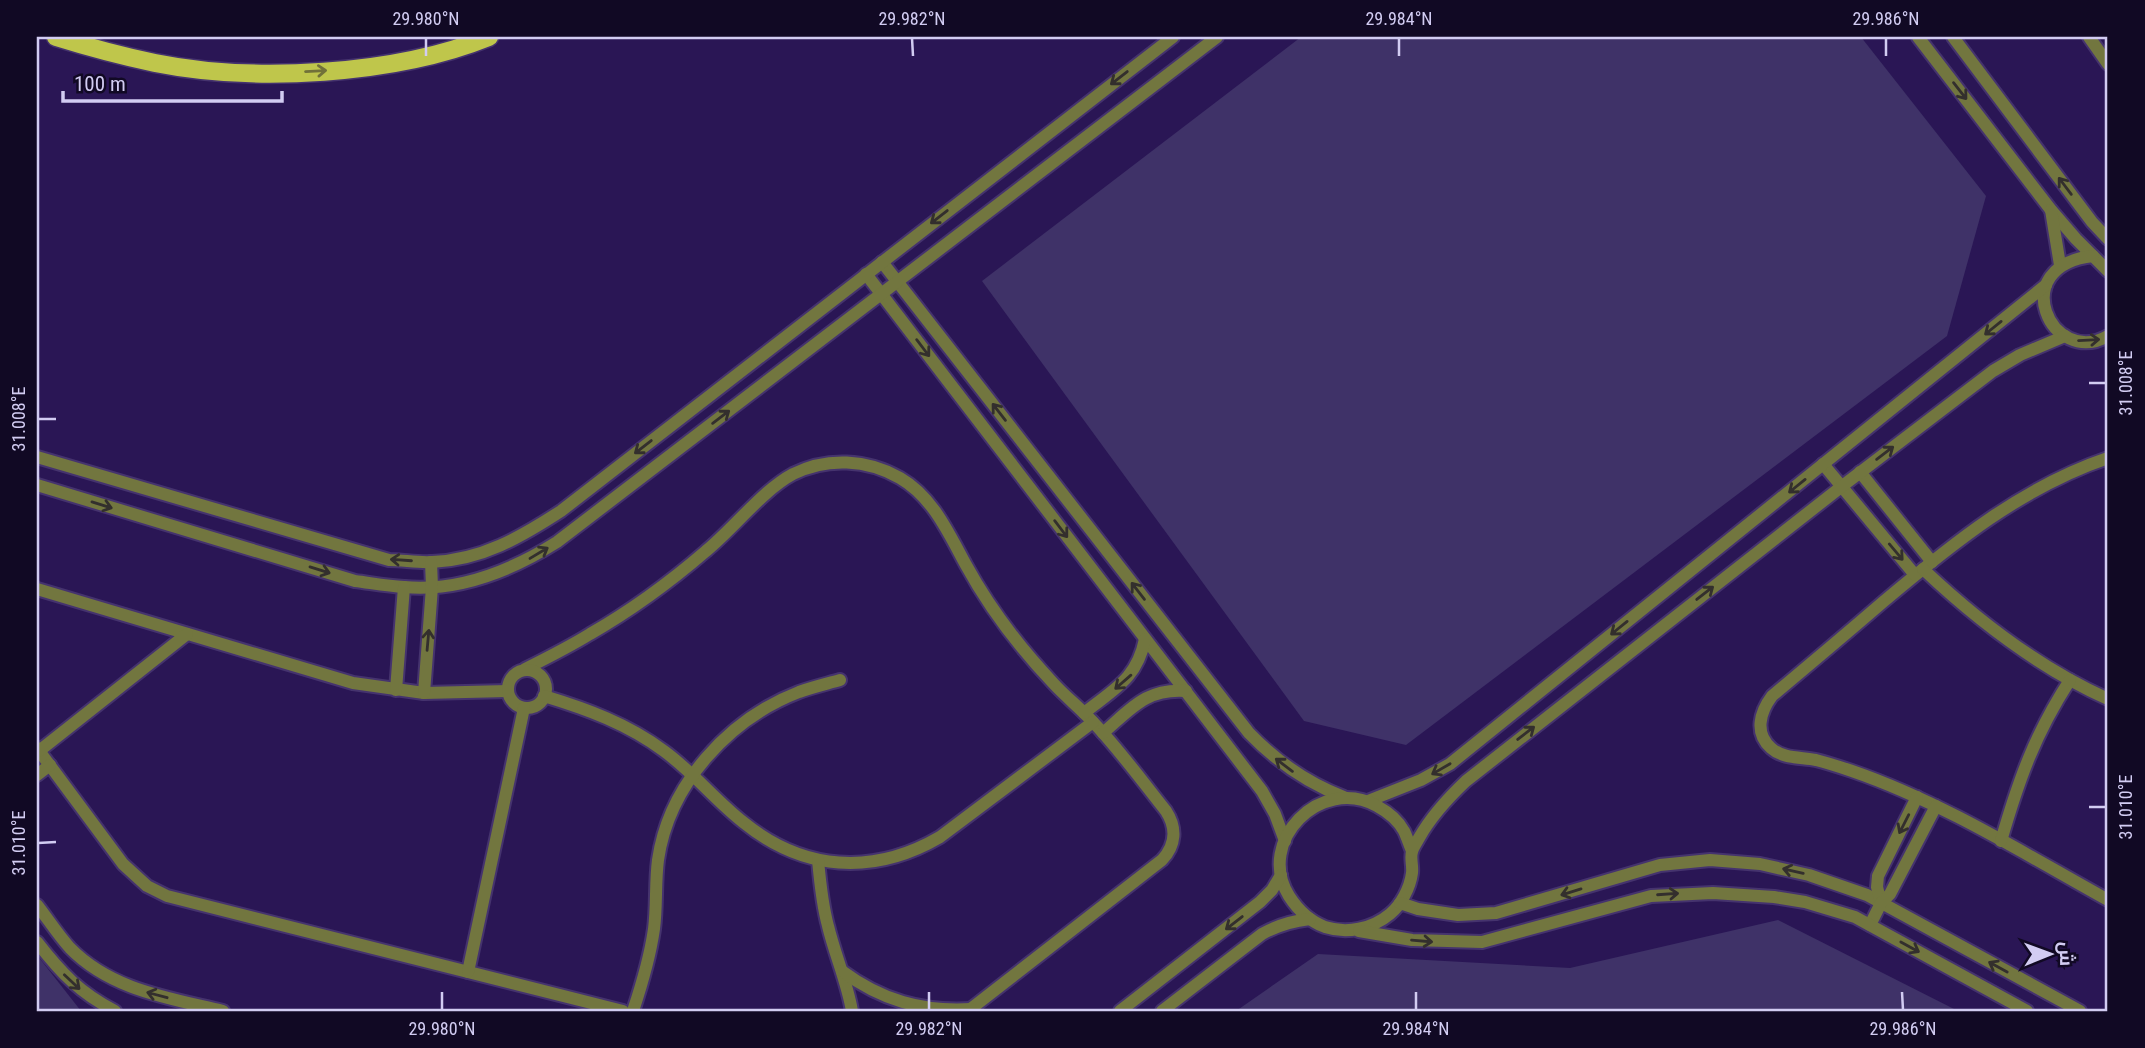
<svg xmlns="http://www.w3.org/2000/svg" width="2145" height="1048" font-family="'Roboto Condensed',Cairo,sans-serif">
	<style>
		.green { fill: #3f3268 }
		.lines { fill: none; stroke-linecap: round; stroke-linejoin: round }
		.minor-casing { stroke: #45336e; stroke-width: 16 }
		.primary-casing { stroke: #45336e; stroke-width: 21 }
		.minor { stroke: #72763f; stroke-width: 12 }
		.primary { stroke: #bfc64b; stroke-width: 18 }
		.oneway { stroke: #717139 }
		.oneway2 { stroke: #332f2d }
		.ticks { fill: none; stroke: #d2ccf2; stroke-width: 2.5 }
		.neatline { fill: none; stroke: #d2ccf2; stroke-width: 2.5 }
		.ticks-label { font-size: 18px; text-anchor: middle; fill: #d2ccf2 }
	</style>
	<rect width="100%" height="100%" fill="#2a1655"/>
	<g class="green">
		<polygon points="1301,37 1861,37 1986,196 1947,336 1406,745 1304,721 982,281"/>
		<polygon points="1778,920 1958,1011 1236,1011 1318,954 1570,968"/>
		<polygon points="37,955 81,1011 37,1011"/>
	</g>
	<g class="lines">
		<defs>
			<g id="minor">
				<polyline points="1918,37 2051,210 2076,239 2108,271"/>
				<polyline points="1953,37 2092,222 2108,239"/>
				<polyline points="2089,37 2108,64"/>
				<polyline points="2051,210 2060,265"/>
				<path d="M2093,256C2005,266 2051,368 2108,336"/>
				<path d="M882,262L1249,733C1277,762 1307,783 1344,797"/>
				<polyline points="866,274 1262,791 1275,814 1285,841"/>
				<path d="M37,457L389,560C403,560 418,563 432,562C482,560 521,537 561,511L1173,37"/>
				<path d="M2108,458C2022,487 1952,544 1883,602C1846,634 1809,665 1772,696C1760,712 1754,733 1771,748C1783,759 1801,757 1816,760C1828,763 1840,767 1852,771C1942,802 2025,854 2108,900"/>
				<polyline points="1823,464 1915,575"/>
				<polyline points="1860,472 1932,562"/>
				<path d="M37,485L355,581C371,583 387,586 404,587C459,592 511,571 557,542L1217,37"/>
				<path d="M1923,569C1978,621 2039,668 2108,699"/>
				<polyline points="37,589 353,683 424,693 508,691"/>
				<path d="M525,669C547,658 569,647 590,634C632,610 670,582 706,551C734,528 763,490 793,474C827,457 867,459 900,478C933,497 949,534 966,565C990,609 1020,648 1054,684C1066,697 1080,708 1092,721C1119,749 1142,781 1166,811C1177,828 1176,845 1162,860L968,1011"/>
				<circle cx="527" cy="689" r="19"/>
				<polyline points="396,690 404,587"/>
				<polyline points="424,693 432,587 431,562"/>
				<path d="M544,696C587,709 628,724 664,751C693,772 715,800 743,822C803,871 873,876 940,837L1093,722"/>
				<path d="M1084,713C1114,689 1137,679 1145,639"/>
				<path d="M1103,733C1131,709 1146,688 1186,691"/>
				<polyline points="37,748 123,864 147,886 167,896 623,1011"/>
				<polyline points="39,751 187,634"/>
				<polyline points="37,775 50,765"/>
				<polyline points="1368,801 1421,780 1450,764 2046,285"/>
				<path d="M2001,841C2019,779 2035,734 2070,680"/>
				<path d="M1412,851C1409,844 1407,837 1404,831C1398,820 1388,812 1377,806C1321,775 1255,841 1289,896C1298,910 1309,921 1325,927C1347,934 1372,929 1390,914C1401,905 1410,888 1412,873C1413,866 1410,858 1412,852C1413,847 1417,842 1419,838C1432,815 1448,798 1466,781L1841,487L1993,371L2020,355L2065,336"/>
				<path d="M818,860C820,882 822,904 828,926C835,955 847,982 852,1011"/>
				<polyline points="1400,903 1418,909 1458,915 1496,913 1660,865 1710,860 1760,864 1809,875 1867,895 2080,1011"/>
				<polyline points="1881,903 1877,887 1878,876 1917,797"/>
				<path d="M37,905C48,919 58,935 70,948C111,990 169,998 223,1011"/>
				<polyline points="1870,925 1881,903 1890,894 1936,806"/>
				<polyline points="1359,931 1412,940 1482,942 1651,896 1713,893 1774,897 1805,902 1855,917 2027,1011"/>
				<path d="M37,942C61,973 80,993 115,1011"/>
				<path d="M842,971C881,1000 922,1012 971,1009"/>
				<polyline points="468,972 524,708"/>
				<path d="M633,1011C642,984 650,957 654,929C657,906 655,883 658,860C669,784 729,719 799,692C813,687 826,684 840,680"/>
				<polyline points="1120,1011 1260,902 1272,890 1281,875"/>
				<path d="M1162,1011L1262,934C1278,925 1292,921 1310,919"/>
			</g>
			<path id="primary" d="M56,37C88,47 122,56 155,63C254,83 395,75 489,37"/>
		</defs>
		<use href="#minor" class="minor-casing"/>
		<use href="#primary" class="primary-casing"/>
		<use href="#minor" class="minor"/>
		<use href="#primary" class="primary"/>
	</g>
	<defs><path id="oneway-shaft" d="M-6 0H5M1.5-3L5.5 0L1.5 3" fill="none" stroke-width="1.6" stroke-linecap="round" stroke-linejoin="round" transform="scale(1.75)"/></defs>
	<use class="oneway" href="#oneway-shaft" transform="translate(316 71) rotate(-3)"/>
	<g class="oneway2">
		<use href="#oneway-shaft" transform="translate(1119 78) rotate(142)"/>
		<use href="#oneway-shaft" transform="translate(1960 91) rotate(52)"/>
		<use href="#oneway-shaft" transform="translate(2065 186) rotate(-127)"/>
		<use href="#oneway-shaft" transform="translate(939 217) rotate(142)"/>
		<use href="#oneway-shaft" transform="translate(1993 328) rotate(141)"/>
		<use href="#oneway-shaft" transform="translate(2089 340) rotate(-3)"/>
		<use href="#oneway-shaft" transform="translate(923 348) rotate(53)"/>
		<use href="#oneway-shaft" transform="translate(999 412) rotate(-128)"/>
		<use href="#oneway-shaft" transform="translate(721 417) rotate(-37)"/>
		<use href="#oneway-shaft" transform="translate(643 447) rotate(142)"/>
		<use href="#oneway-shaft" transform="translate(1885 453) rotate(-37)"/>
		<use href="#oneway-shaft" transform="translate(1797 486) rotate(141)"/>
		<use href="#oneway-shaft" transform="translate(102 505) rotate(17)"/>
		<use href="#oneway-shaft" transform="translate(1061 529) rotate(53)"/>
		<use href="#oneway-shaft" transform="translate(1896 552) rotate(50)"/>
		<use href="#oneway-shaft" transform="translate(539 553) rotate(-31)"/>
		<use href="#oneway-shaft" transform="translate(401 560) rotate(-176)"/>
		<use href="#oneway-shaft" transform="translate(320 570) rotate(17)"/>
		<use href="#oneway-shaft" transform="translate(1138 591) rotate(-128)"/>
		<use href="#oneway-shaft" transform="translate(1705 593) rotate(-38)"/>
		<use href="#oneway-shaft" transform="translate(1619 628) rotate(141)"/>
		<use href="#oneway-shaft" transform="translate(428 640) rotate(-85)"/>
		<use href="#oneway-shaft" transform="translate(1123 682) rotate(139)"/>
		<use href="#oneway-shaft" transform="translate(1526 733) rotate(-38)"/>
		<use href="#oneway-shaft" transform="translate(1284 765) rotate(-143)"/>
		<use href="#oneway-shaft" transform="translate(1441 769) rotate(150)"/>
		<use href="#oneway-shaft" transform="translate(1904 824) rotate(117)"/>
		<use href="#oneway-shaft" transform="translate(1793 871) rotate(-167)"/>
		<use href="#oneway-shaft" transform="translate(1571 892) rotate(163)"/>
		<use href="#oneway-shaft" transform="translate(1668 894) rotate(-4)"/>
		<use href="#oneway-shaft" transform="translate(1234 923) rotate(142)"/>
		<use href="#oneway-shaft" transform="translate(1422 941) rotate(5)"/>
		<use href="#oneway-shaft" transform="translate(1910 947) rotate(29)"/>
		<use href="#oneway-shaft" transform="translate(1998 967) rotate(-151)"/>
		<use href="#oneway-shaft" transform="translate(72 982) rotate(43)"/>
		<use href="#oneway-shaft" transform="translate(157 995) rotate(-165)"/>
	</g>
	<path class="ticks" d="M426,38V56M912,38L913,56M1399,38V56M1886,38V56M2089,383H2106M38,419H56M2089,807H2106M38,843L56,842M442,992V1010M929,992V1010M1416,992V1010M1902,992L1903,1010"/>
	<rect width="2145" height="1048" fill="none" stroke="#110924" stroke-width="77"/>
	<g transform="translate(2050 954) rotate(89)" stroke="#110924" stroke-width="5" paint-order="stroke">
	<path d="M0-5L12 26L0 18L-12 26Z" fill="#d2ccf2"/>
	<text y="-10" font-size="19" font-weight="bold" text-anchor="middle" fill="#d2ccf2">ش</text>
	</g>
	<path d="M63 91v10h219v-10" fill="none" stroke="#d2ccf2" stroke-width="3.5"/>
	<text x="74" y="91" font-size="21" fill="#d2ccf2" stroke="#110924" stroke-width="5" paint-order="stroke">100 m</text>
	<rect x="38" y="38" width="2068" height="972" class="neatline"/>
	<g class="ticks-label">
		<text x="426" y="25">29.980°N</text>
		<text x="912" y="25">29.982°N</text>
		<text x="1399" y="25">29.984°N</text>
		<text x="1886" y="25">29.986°N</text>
		<text transform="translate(2126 383) rotate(-90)" y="6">31.008°E</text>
		<text transform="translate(19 419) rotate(-90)" y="6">31.008°E</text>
		<text transform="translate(2126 807) rotate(-90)" y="6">31.010°E</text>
		<text transform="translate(19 843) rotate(-90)" y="6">31.010°E</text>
		<text x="442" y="1035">29.980°N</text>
		<text x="929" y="1035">29.982°N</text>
		<text x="1416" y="1035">29.984°N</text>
		<text x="1903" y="1035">29.986°N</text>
	</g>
</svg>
